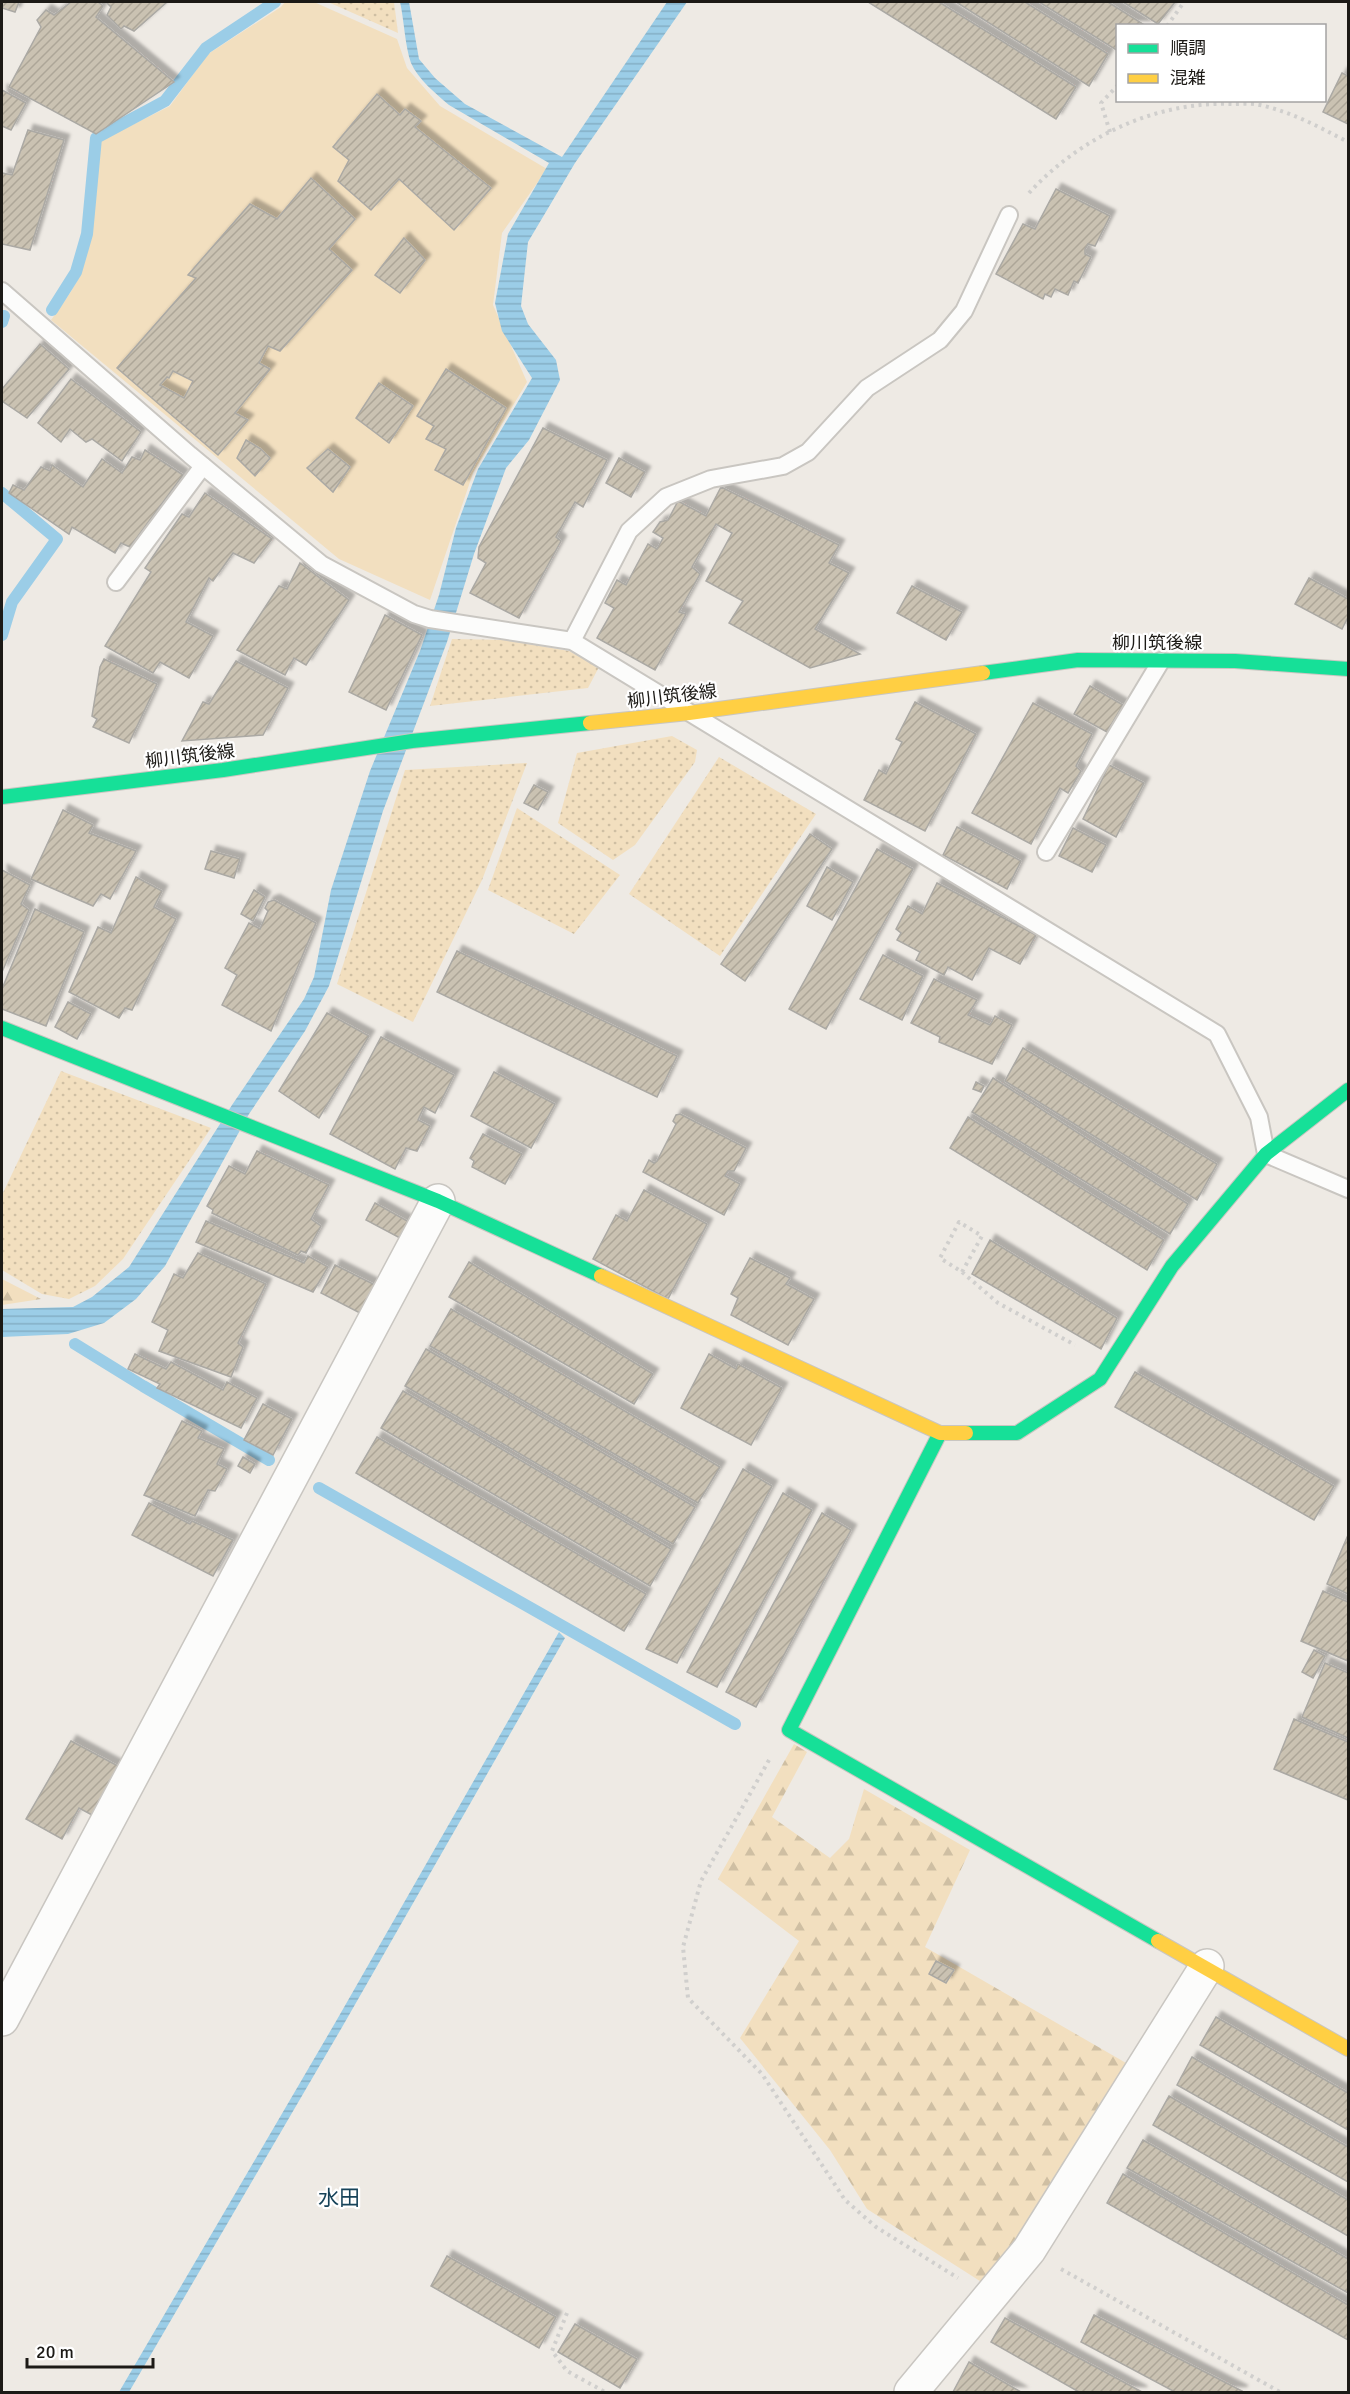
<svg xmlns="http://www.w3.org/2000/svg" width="1350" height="2394" font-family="Signika,'Noto Sans JP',sans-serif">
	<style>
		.grass { fill: url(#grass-dots) }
		.forest { fill: url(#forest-firs) }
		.garden { fill: #f2dfbf }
		.water { fill: url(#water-rules) }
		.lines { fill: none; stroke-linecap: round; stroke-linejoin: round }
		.stream { stroke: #9bcde7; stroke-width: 12 }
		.building { fill: url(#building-hatch); stroke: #aba9a4; stroke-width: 1.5; fill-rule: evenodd; filter: url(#shadow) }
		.lane-casing { stroke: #c9c6c1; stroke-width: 20 }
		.street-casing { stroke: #c9c6c1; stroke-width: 36 }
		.fast-casing { stroke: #c9c6c1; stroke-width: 16 }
		.slow-casing { stroke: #c9c6c1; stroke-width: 16 }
		.path { stroke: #d0cfcd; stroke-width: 4; stroke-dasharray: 3 4.5; stroke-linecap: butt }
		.lane { stroke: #fcfcfb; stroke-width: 16 }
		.street { stroke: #fcfcfb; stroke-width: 33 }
		.fast { stroke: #16e098; stroke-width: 14 }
		.slow { stroke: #ffcf43; stroke-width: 14 }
		.labels { text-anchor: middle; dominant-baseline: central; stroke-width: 4.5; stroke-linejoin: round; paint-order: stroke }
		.street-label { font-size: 18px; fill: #1c1a16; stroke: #fff }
		.quarter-label { font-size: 21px; fill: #174359; stroke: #fff }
	</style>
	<defs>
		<pattern id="grass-dots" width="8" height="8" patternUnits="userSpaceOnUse" patternTransform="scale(1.5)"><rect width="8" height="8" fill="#f2dfbf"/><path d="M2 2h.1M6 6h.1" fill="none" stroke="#cfbfa3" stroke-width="1.8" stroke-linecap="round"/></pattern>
		<pattern id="forest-firs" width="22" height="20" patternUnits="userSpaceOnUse" patternTransform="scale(1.5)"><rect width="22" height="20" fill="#f2dfbf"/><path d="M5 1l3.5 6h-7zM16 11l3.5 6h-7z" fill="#cfbfa3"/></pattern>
		<pattern id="water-rules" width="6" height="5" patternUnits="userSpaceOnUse" patternTransform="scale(1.5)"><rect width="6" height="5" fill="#9bcde7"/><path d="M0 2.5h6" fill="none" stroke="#85afc5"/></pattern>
		<pattern id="building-hatch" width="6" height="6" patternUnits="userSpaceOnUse" patternTransform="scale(1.5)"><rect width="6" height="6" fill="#cac2b2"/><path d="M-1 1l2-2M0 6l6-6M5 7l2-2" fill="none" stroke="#ada698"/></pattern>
		<filter id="shadow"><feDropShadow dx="5.5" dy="-5.5" stdDeviation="1.5" flood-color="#0004"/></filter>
	</defs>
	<rect width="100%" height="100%" fill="#eeeae4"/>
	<g class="grass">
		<polygon points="328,2 394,2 398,33"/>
		<polygon points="452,639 506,640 569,651 599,667 588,688 430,706"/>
		<polygon points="672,736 697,750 695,762 635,845 613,860 558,823 577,753"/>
		<polygon points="719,757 816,814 720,956 629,894"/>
		<polygon points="527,763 482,880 413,1022 337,984 405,770"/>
		<polygon points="517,808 620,875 574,934 488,890"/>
		<polygon points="61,1071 211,1128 123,1259 95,1286 69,1299 42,1294 2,1270 2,1195"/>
	</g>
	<g class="forest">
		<polygon points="2,1279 41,1299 2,1305"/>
		<polygon points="794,1744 807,1752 772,1817 830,1858 849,1839 864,1789 970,1850 925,1947 1133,2067 1040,2216 983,2283 867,2209 830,2150 740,2038 799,1941 718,1879"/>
	</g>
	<path class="garden" d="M285,2H314L397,39L407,68L440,106L547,169L502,233L493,305L527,382L473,473L430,600L339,559L51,320C64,302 79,283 85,261C96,223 97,180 100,141L170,106L208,54L281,7Z"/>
	<g class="water">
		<path d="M400,2H409L419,59L435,78L465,104L562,157L667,2H687L575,163L528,242L521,306L528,324L556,360L560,380L529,440L506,468L474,554L447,642L383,811L329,986L305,1031L249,1114L165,1266L136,1299L104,1323L68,1334L2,1337V1309L73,1307L92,1297L129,1267L232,1105L304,999L314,977L331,890L370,771L420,651L439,595L456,528L478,469L532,378L502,331L495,303L508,234L549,163L449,105C436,94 418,79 411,63C405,47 404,19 400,2Z"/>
		<polygon points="559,1632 565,1638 341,2029 129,2392 119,2392 335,2023"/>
	</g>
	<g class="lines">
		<g class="stream">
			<polyline points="52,310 76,272 87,234 96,138 165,101 206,48 275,2"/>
			<polyline points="2,322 4,316"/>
			<polyline points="2,493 57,539 12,602 2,635"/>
			<polyline points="75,1344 143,1386 269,1460"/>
			<polyline points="319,1488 735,1724"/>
		</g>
	</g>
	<g class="building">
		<polygon points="2,2 19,2 15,12 2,8"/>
		<polygon points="71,2 98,2 103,6 96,17 174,82 96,134 9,87 41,27 37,20 46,10 54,15"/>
		<polygon points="106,2 167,2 134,31 124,26 121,29 107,15 111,7"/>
		<polygon points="868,2 939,2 1076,87 1056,119"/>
		<polygon points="956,2 1025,2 1108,54 1089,86"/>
		<polygon points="1039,2 1108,2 1146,26 1118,26 1118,51"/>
		<polygon points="1123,2 1175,2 1158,24"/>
		<polygon points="1342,73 1348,76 1348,124 1323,112"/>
		<polygon points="2,90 26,103 11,130 2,126"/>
		<polygon points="377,94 400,115 405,109 421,121 415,127 491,188 454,230 399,179 371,210 338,181 349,160 333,147"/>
		<polygon points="28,130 64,140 30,250 2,244 2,173 12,175"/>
		<path d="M311,178L355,219L329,249L352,270L280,351L268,346L259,363L270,369L235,413L248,420L218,455L117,368L196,278L188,275L250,204L277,219ZM173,371L193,381L184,398L160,385L167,377L169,378Z"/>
		<polygon points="1056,189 1110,216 1095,246 1088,244 1085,249 1085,254 1091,257 1078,283 1074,281 1068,295 1055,289 1051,297 1045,294 1043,299 996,274 1023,224 1035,229"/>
		<polygon points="404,238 425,260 400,293 375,275"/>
		<polygon points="40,344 69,369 27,418 2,401 2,389"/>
		<polygon points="446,369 506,408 463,485 435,470 446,449 426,439 434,426 417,416"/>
		<polygon points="71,379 141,432 122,461 92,439 86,442 70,429 61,442 38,423"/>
		<polygon points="379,383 413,406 389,443 356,418"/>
		<polygon points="543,428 607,460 583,507 575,502 556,537 561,541 519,618 470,593 486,563 478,558 479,547"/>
		<polygon points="246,440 261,449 270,458 255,476 237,458"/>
		<polygon points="328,449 350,467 333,492 307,468"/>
		<polygon points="145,450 183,475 130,547 121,543 115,553 72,527 69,534 9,493 13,485 24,490 41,467 50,471 52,465 83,487 102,459 122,473 132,457 140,460"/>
		<polygon points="619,458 645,472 631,497 606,483"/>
		<polygon points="721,487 839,545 829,563 849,573 815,629 860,654 810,668 729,623 743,601 706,581 732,533 716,524 692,567 700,574 679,612 686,614 655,670 597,638 614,608 605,603 617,580 626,585 648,544 657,549 663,538 653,532 660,522 668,520 678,501 706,516"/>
		<polygon points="205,493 272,539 254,563 233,553 213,581 209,578 186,622 213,636 189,678 160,662 153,673 105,646 151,572 145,568 182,514 189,517"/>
		<polygon points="300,563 349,600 306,665 294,658 285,675 237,650 279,586 287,589"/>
		<polygon points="1309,578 1348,599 1348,617 1342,629 1295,604"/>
		<polygon points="912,586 962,612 946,640 897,613"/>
		<polygon points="385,615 422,635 386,710 349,692"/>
		<polygon points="104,659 157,684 129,743 93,727 97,719 92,716 100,667"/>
		<polygon points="236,661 288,688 263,735 182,741 203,702 209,704"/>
		<polygon points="1090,686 1123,705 1107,732 1074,714"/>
		<polygon points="915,702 976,734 925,831 864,800 879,770 886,774 902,742 896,739"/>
		<polygon points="1033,703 1092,734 1076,766 1081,771 1068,793 1060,788 1031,844 972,813"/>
		<polygon points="1109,765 1144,783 1116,837 1083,819"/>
		<polygon points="534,785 548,792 538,810 524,803"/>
		<polygon points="63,810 93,825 89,833 136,851 110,899 101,894 93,906 31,879"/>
		<polygon points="957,827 1021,861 1007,889 943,855"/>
		<polygon points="1073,828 1106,845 1092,872 1059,856"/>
		<polygon points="810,834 832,849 745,981 721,964"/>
		<polygon points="877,849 913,869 826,1029 789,1009"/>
		<polygon points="211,851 240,859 234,878 205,869"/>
		<polygon points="827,867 853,882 832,920 807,906"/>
		<polygon points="2,870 30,885 21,904 29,910 2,972"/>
		<polygon points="136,877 162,891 154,907 176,919 132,1010 125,1008 119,1018 69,992 98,927 111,933"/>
		<polygon points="937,883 1036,935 1020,964 989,948 972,980 948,967 944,975 916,960 920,952 897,940 901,933 896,929 908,906 922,914"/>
		<polygon points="254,890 265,897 253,921 241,914"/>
		<polygon points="274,900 316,923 271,1031 222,1005 237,975 225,968 249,923 260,929 268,911 265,908 268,902"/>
		<polygon points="35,909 84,932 46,1026 2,1009 2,989"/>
		<polygon points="457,951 677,1056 657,1097 437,992"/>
		<polygon points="883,955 923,976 902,1020 860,999"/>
		<polygon points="934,979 977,1000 968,1015 990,1025 995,1016 1012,1025 992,1064 939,1042 940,1037 911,1023"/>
		<polygon points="68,1002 91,1014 77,1039 55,1027"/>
		<polygon points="327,1013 369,1036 319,1118 279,1091"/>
		<polygon points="381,1037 454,1075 435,1113 424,1107 418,1120 430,1126 417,1151 406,1148 395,1169 330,1134"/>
		<polygon points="1023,1048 1217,1164 1197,1200 1005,1081"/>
		<polygon points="494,1072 555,1104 531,1148 471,1116"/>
		<polygon points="993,1078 1188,1204 1170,1234 972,1112"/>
		<polygon points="976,1082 984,1086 981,1092 973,1089"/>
		<polygon points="680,1114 746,1148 734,1171 728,1171 725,1176 740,1184 724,1215 643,1172 649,1160 654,1163 657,1161 676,1124 673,1121 676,1115"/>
		<polygon points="968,1117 1164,1240 1147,1270 950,1148"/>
		<polygon points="483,1134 522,1154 505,1184 472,1167 474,1161 470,1158"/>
		<polygon points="257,1151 329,1185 311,1219 321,1226 306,1253 301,1251 298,1255 212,1213 213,1210 207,1206 229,1166 245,1174"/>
		<polygon points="644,1190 707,1224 668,1299 593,1259 616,1215 627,1221"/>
		<polygon points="375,1203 409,1222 400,1238 366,1220"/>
		<polygon points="206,1221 304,1263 308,1256 328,1267 313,1292 196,1242"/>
		<polygon points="990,1240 1117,1318 1101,1349 972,1274"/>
		<polygon points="198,1253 266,1284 238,1343 243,1347 231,1377 159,1351 168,1330 152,1322 174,1274 183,1278"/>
		<polygon points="750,1258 790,1278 786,1284 814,1299 788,1345 731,1315 738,1298 731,1294"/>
		<polygon points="469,1262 653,1374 634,1404 449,1297"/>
		<polygon points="335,1265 375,1285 360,1313 321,1293"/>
		<polygon points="451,1309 720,1467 698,1503 430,1346"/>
		<polygon points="426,1349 695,1507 673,1544 405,1386"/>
		<polygon points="135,1354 166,1369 171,1362 223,1390 227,1382 257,1398 241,1428 157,1388 160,1384 128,1369"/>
		<polygon points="709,1354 736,1369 738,1364 782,1388 751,1445 681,1408"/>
		<polygon points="1135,1372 1334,1486 1314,1520 1115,1407"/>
		<polygon points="403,1391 671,1549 650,1586 381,1428"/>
		<polygon points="263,1404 292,1419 273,1455 244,1440"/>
		<polygon points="182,1421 202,1431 198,1438 224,1449 217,1464 227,1469 215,1491 208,1490 195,1516 144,1495"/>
		<polygon points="377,1437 646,1594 624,1631 356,1473"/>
		<polygon points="243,1457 255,1464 250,1473 238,1466"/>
		<polygon points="743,1469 772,1486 677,1663 646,1649"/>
		<polygon points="783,1493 812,1510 717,1687 687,1672"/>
		<polygon points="149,1503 190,1524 192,1521 233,1540 213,1576 132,1535"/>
		<polygon points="822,1513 851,1530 756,1707 726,1692"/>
		<polygon points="1348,1535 1348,1594 1327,1584"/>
		<polygon points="1323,1591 1348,1602 1348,1661 1301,1641"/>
		<polygon points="1314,1650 1325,1656 1313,1678 1302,1672"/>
		<polygon points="1325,1663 1348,1673 1348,1738 1302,1717"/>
		<polygon points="1294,1719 1348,1742 1348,1800 1274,1769"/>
		<polygon points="71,1741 118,1766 92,1815 79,1808 62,1839 26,1819"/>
		<polygon points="936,1961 954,1970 946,1983 929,1974"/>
		<polygon points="1216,2017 1348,2093 1348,2130 1200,2045"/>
		<polygon points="1192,2057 1348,2147 1348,2182 1177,2085"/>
		<polygon points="1169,2096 1348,2200 1348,2236 1153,2125"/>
		<polygon points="1143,2140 1348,2259 1348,2293 1127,2168"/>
		<polygon points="1123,2174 1348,2305 1348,2340 1107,2203"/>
		<polygon points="447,2256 556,2317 539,2348 431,2286"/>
		<polygon points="1094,2315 1242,2391 1241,2392 1175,2392 1081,2342"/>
		<polygon points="1005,2318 1142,2392 1079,2392 991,2342"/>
		<polygon points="575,2324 637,2359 620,2388 558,2352"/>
		<polygon points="969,2362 1021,2392 953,2392"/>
	</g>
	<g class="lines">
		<defs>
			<g id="lane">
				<polyline points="2,291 190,455 321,564 414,614 430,619 572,641 1217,1034 1259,1117 1266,1154 1348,1189"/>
				<polyline points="116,582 203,466"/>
				<polyline points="572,641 629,531 666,497 711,479 783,466 808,452 867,388 940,340 964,311 1009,215"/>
				<polyline points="1046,852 1161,661"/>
			</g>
			<g id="street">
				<polyline points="2,2019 438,1201"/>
				<polyline points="911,2392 1029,2250 1207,1966"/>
			</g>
			<g id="fast">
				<polyline points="983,673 1078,660 1235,661 1348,669"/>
				<polyline points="2,797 223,770 412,741 590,723"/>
				<polyline points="2,1028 438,1201 601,1276"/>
				<polyline points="940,1433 789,1730 1158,1941"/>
				<polyline points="966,1433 1017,1433 1100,1379 1172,1266 1266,1154 1348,1090"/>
			</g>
			<g id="slow">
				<polyline points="590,723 689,713 983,673"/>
				<polyline points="601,1276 940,1433 966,1433"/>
				<polyline points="1158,1941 1348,2049"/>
			</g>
		</defs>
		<use href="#lane" class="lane-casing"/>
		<use href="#street" class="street-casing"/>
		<use href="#fast" class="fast-casing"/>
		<use href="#slow" class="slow-casing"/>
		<g class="path">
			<polyline points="1167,26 1184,2"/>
			<polyline points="1110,132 1101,103 1118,85"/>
			<path d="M1029,193C1080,137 1156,101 1232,104C1241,104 1251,103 1260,105C1292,112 1319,127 1348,142"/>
			<polyline points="962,1272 982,1236 959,1222 940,1258 962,1272 998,1303 1075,1345"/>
			<polyline points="769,1760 701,1881 683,1947 688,1998 762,2074 845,2200 876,2227 958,2278"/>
			<polyline points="1061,2269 1280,2392"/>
			<polyline points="567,2313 552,2351 567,2371 605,2392"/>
		</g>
		<use href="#lane" class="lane"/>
		<use href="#street" class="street"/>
		<use href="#fast" class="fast"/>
		<use href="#slow" class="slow"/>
	</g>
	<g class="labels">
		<g class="street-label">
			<text x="1157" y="643">柳川筑後線</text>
			<text transform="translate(672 696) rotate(-7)">柳川筑後線</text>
			<text transform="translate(190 756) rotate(-7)">柳川筑後線</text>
		</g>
		<g class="quarter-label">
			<text x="339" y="2198">水田</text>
		</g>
	</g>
	<rect width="1350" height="2394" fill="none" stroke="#1c1a16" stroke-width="6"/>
	<rect x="1116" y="24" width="210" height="78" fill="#ffffff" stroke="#a4a3a2" stroke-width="1.5"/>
	<rect x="1128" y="44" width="30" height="9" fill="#16e098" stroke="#a4a3a2" stroke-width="1.5"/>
	<text x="1170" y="54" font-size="18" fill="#1c1a16">順調</text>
	<rect x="1128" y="74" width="30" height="9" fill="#ffcf43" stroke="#a4a3a2" stroke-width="1.5"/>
	<text x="1170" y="84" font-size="18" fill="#1c1a16">混雑</text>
	<path d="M27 2358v9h126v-9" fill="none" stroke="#1c1a16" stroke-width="3"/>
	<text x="36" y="2358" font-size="18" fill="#1c1a16" stroke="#ffffff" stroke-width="4.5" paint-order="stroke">20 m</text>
</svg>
